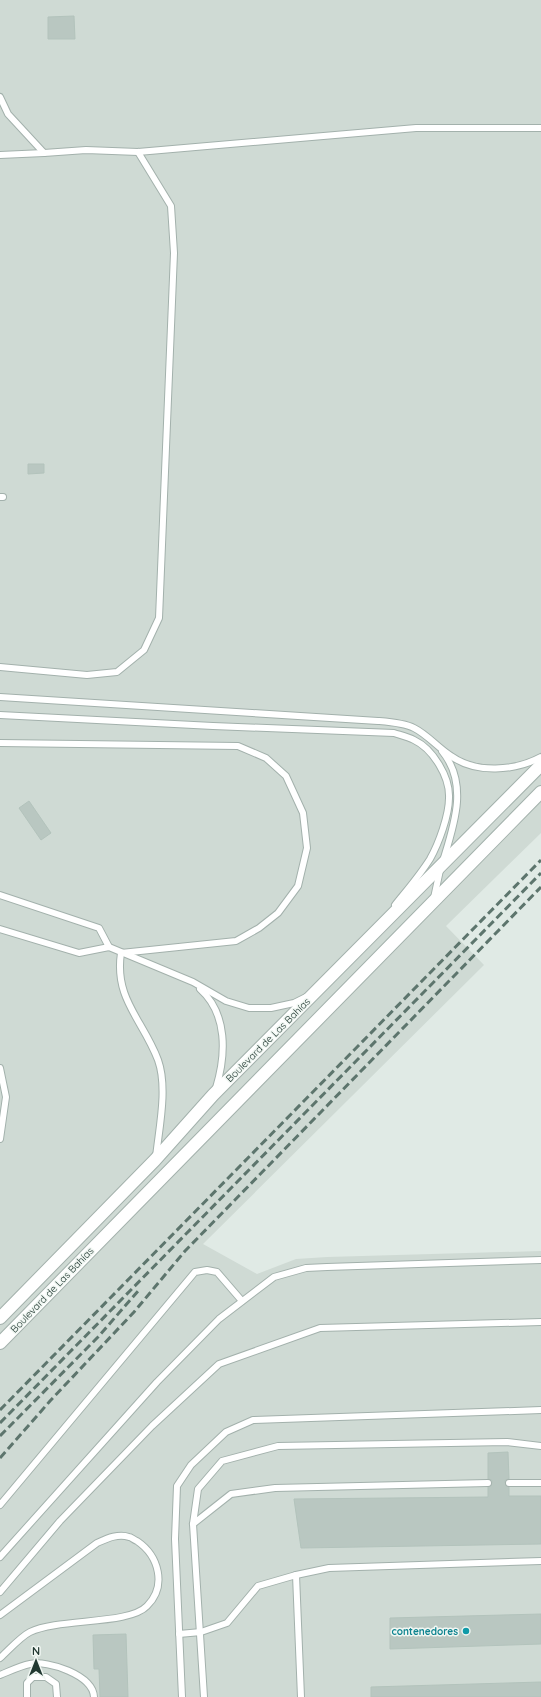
<svg xmlns="http://www.w3.org/2000/svg" width="541" height="1697" font-family="Quicksand,sans-serif">
	<style>
		.built { fill: #cfdad4 }
		.building { fill: #b9c7c1; stroke: #b3c3bc }
		.lines { fill: none; stroke-linecap: round; stroke-linejoin: round }
		.service-casing { stroke: #a3b1ac; stroke-width: 8 }
		.minor-casing { stroke: #a3b1ac; stroke-width: 14 }
		.service { stroke: #fff; stroke-width: 6 }
		.minor { stroke: #fff; stroke-width: 12 }
		.rail { stroke: #5d756d; stroke-width: 3; stroke-dasharray: 8 4; stroke-linecap: butt }
		.culture-dot { fill: #0f9aa8; stroke: #f1f7f3; stroke-width: 1.5 }
		.labels { text-anchor: middle; dominant-baseline: central; stroke-width: 3; stroke-linejoin: round; paint-order: stroke }
		.street-label { font-size: 10px; fill: #223932; stroke: #f1f7f3 }
		.culture-label { font-size: 10px; font-weight: bold; fill: #0d838f; stroke: #f1f7f3; text-anchor: end }
	</style>
	<rect width="100%" height="100%" fill="#e0eae5"/>
	<polygon class="built" points="0,0 541,0 541,833 446,926 484,965 203,1244 257,1274 296,1259 327,1257 541,1251 541,1697 0,1697"/>
	<g class="building">
		<polygon points="74,16 75,39 48,39 48,17"/>
		<polygon points="28,464 44,464 44,473 28,474"/>
		<polygon points="29,801 51,833 41,840 19,808"/>
		<polygon points="508,1452 509,1479 505,1480 505,1483 509,1487 509,1496 541,1496 541,1544 301,1548 294,1499 488,1497 488,1487 492,1483 492,1480 488,1479 488,1453"/>
		<polygon points="541,1614 541,1644 390,1649 390,1618"/>
		<polygon points="126,1634 128,1697 100,1697 99,1669 94,1669 93,1635"/>
		<polygon points="541,1682 541,1697 371,1697 371,1687"/>
	</g>
	<g class="lines">
		<defs>
			<g id="service">
				<polyline points="0,97 8,114 44,153 86,150 138,152 416,128 541,128"/>
				<polyline points="0,155 44,153"/>
				<polyline points="0,497 3,497"/>
				<polyline points="0,667 87,675 117,672 144,650 159,618 174,253 171,206 138,152"/>
				<path d="M0,697L378,721C390,722 404,723 414,728C428,735 438,748 451,756C476,774 515,771 541,757"/>
				<path d="M0,715L213,726L394,733C400,735 408,737 414,740C433,749 450,777 449,798C449,815 439,843 430,859C420,875 407,890 395,905"/>
				<path d="M0,743L238,746L266,758L286,776L303,813L307,848L298,886L278,913L259,928L236,941L121,953C114,999 143,1020 158,1060C168,1088 159,1128 156,1157"/>
				<path d="M442,751C469,784 454,825 443,861"/>
				<polyline points="0,895 99,928 109,947"/>
				<polyline points="434,898 440,870"/>
				<polyline points="0,929 79,953 109,947 193,982 226,1001 249,1008 271,1008 294,1003 306,997"/>
				<path d="M200,989C228,1014 226,1055 216,1088"/>
				<polyline points="0,1068 6,1097 0,1139"/>
				<polyline points="509,1483 541,1483"/>
				<polyline points="0,1505 195,1272 207,1270 217,1272 242,1301"/>
				<polyline points="193,1524 231,1494 275,1488 488,1483"/>
				<polyline points="0,1557 157,1382 219,1319 274,1277 306,1268 327,1267 541,1260"/>
				<polyline points="296,1575 301,1697"/>
				<polyline points="0,1592 60,1521 152,1426 219,1364 320,1328 541,1322"/>
				<path d="M0,1615L97,1543C106,1539 118,1533 129,1537C131,1537 134,1540 137,1541C159,1556 167,1586 147,1606C129,1625 59,1618 30,1632C20,1637 8,1651 0,1658"/>
				<polyline points="179,1634 201,1632 227,1623 258,1586 296,1575 329,1568 541,1561"/>
				<path d="M0,1675C10,1671 20,1666 30,1664C48,1660 93,1675 94,1697"/>
				<polyline points="27,1697 27,1683 33,1677 46,1677 56,1684 57,1697"/>
				<polyline points="182,1697 175,1539 177,1486 191,1465 226,1432 253,1420 541,1410"/>
				<polyline points="204,1697 193,1524 198,1489 222,1461 278,1446 507,1442 541,1446"/>
			</g>
			<g id="minor">
				<polyline points="0,1318 155,1160 213,1095 541,765"/>
				<polyline points="0,1343 541,792"/>
			</g>
		</defs>
		<use href="#service" class="service-casing"/>
		<use href="#minor" class="minor-casing"/>
		<use href="#service" class="service"/>
		<use href="#minor" class="minor"/>
		<g class="rail">
			<polyline points="0,1410 541,860"/>
			<polyline points="0,1423 541,873"/>
			<polyline points="0,1436 98,1337 139,1290"/>
			<polyline points="0,1458 50,1401 134,1312 185,1251 541,887"/>
		</g>
	</g>
	<circle class="culture-dot" cx="466" cy="1631" r="4"/>
	<g class="labels">
		<g class="street-label">
			<text transform="translate(268 1040) rotate(-45)">Boulevard de Las Bahías</text>
			<text transform="translate(52 1290) rotate(-46)">Boulevard de Las Bahías</text>
		</g>
		<g class="culture-label">
			<text x="458" y="1631">contenedores</text>
		</g>
	</g>
	<g transform="translate(36 1661)" stroke="#f1f7f3" stroke-width="3" paint-order="stroke">
	<path d="M0-3L7 15L0 10L-7 15Z" fill="#223932"/>
	<text y="-6" font-size="11" font-weight="bold" text-anchor="middle" fill="#223932">N</text>
	</g>
</svg>
